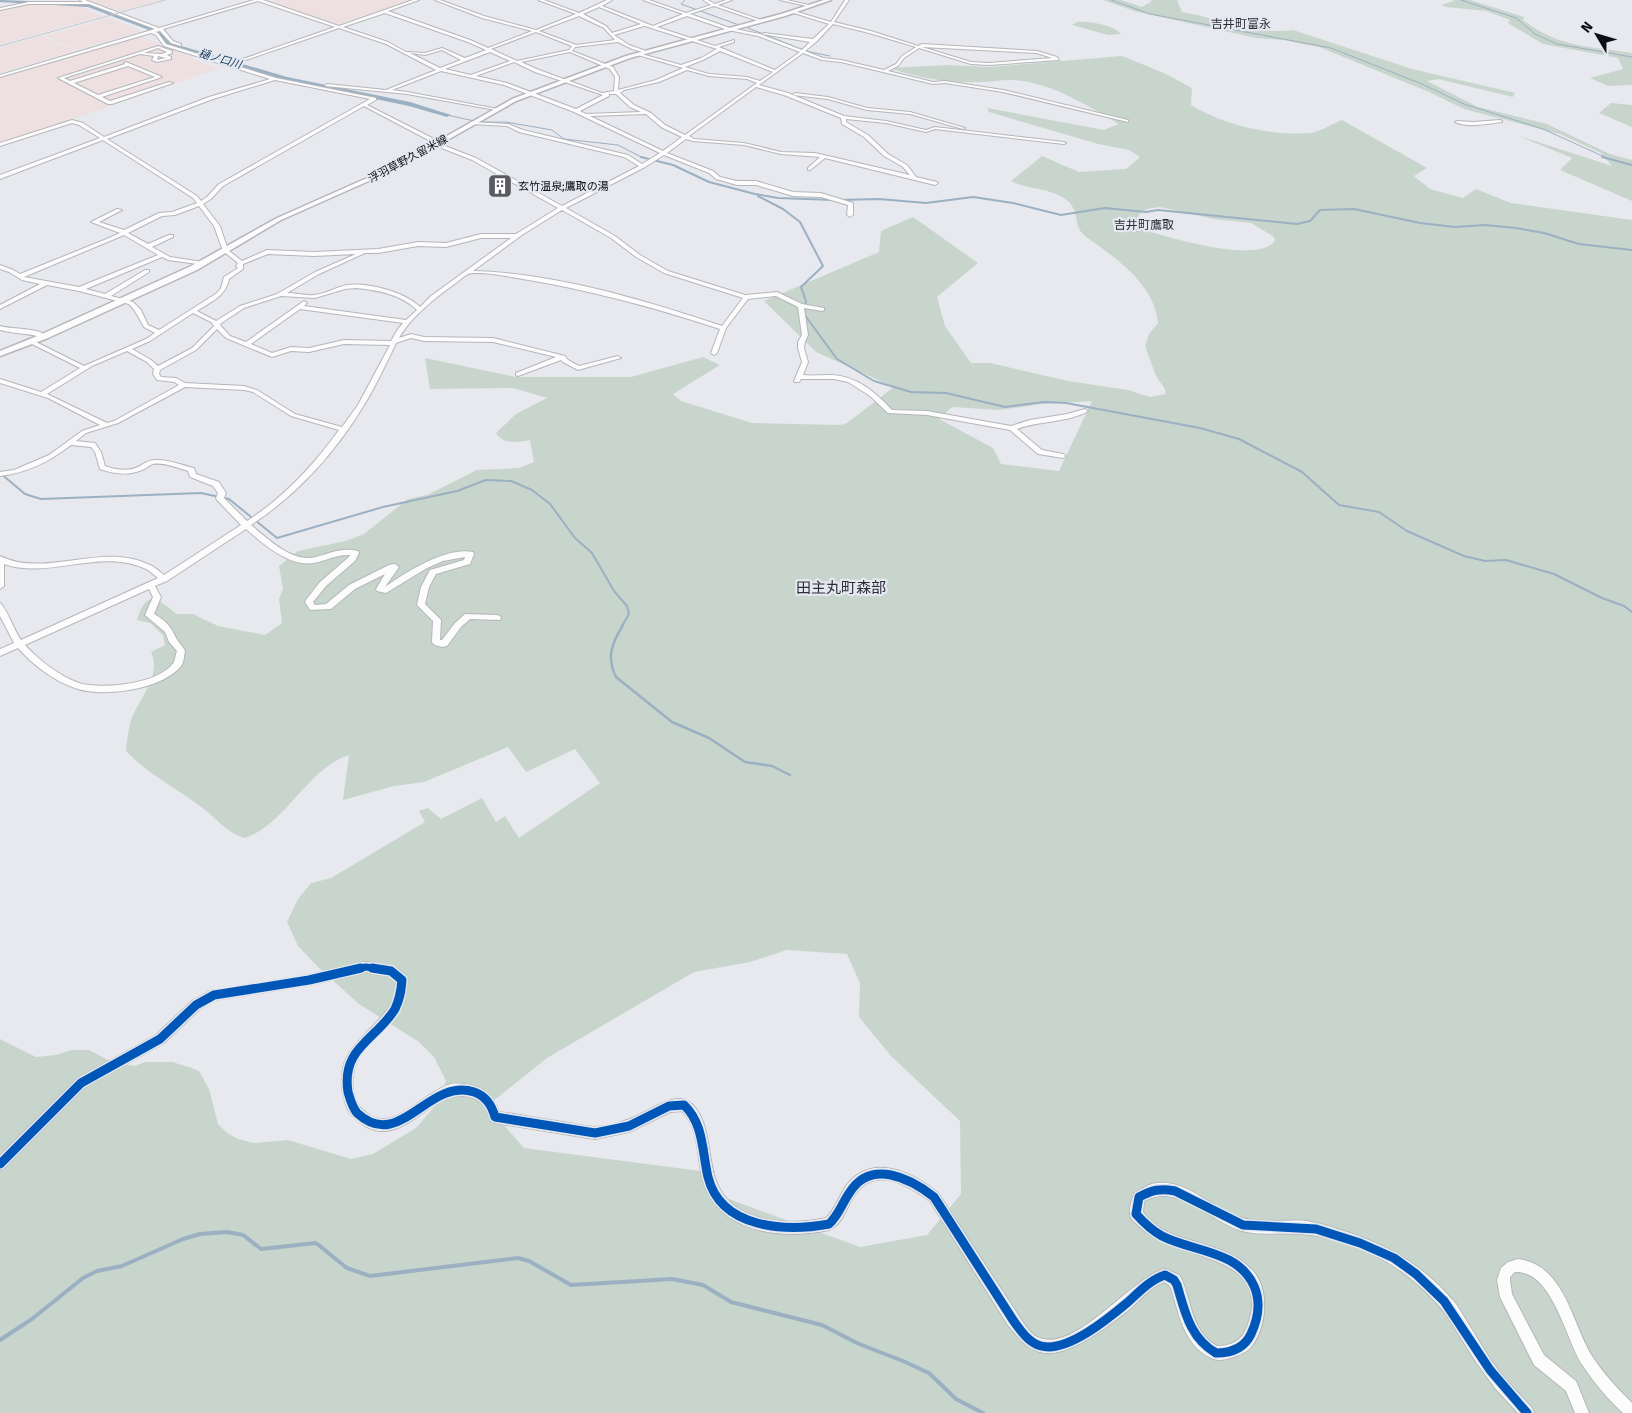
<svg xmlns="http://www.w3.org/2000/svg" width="1632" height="1413" font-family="'Fira Sans','Noto Sans JP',sans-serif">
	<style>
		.commercial { fill: #eedfe0 }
		.green { fill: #c8d5cc; fill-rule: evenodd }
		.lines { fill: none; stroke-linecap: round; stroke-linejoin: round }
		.stream-far3 { stroke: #9bb0c2; stroke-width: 1 }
		.stream-far2 { stroke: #9bb0c2; stroke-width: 2 }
		.stream-far1 { stroke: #9bb0c2; stroke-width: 2.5 }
		.stream { stroke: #9bb0c2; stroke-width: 4 }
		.river { fill: #9bb0c2; fill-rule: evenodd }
		.minor-casing { stroke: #b5b6ba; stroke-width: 2 }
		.major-casing { stroke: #b5b6ba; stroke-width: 3 }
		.minor { fill: #fcfcfc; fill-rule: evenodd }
		.major { fill: #fcfcfc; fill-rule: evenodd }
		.rail { stroke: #c8c8c9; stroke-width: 1 }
		.cycleway-far1-casing { stroke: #e5e8f1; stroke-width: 10 }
		.cycleway-casing { stroke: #e5e8f1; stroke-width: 12 }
		.cycleway-far1 { stroke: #0057b8; stroke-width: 7 }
		.cycleway { stroke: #0057b8; stroke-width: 9 }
		.labels { text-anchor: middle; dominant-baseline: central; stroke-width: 4.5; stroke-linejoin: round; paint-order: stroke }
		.far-water-label { font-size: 11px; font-style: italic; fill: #0f3650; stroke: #e5e8f1 }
		.far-street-label { font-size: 11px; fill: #0d0e11; stroke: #e5e8f1 }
		.far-poi-label { font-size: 11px; fill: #0d0e11; stroke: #e5e8f1; text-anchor: start }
		.far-quarter-label { font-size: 12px; fill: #2c2e35; stroke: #e5e8f1 }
		.quarter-label { font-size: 15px; fill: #2c2e35; stroke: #e5e8f1 }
	</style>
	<rect width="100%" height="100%" fill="#e8e9ee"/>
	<g class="commercial">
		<polygon points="85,0 161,0 121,11"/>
		<polygon points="277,0 412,0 335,25 272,2"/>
		<polygon points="27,4 81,7 102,16 0,44 0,10"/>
		<polygon points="109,18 141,31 77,50 45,36"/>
		<polygon points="139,35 217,69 0,144 0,76 9,76"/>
		<polygon points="42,36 75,51 0,73 0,48"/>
	</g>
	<g class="green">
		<path d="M1103,0H1121L1142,7L1152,1L1150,0H1177L1182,12C1223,19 1250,35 1293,30L1412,69L1515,93L1513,97L1438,79L1427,81L1478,107L1547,124L1610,154L1632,160V201L1560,170L1572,158L1516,135L1612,166L1601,153L1560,134L1464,109L1429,92L1319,47L1283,40L1256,38L1134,11Z"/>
		<path d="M1452,0H1470L1524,17L1523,20C1560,48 1589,46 1632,53V85L1608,86L1590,78L1623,69L1618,58L1543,44L1508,23L1510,20L1486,11L1446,7L1441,5L1454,1Z"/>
		<path d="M1077,22C1089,21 1113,25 1121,34L1108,35L1072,25Z"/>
		<path d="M1122,56L1164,73L1192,88L1191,105C1224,125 1270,136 1310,133C1320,132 1332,124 1342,120L1427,168L1414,176L1430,189L1463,198L1476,189L1511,203L1632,220V1413H0V1039L36,1057L56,1055L71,1050H89L116,1064L135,1066L145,1062H172L189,1067L199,1071L209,1089L218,1124L227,1133L238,1139L254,1143L288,1140L351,1159L373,1154L416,1128L440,1100L446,1081L434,1057L419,1042L359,1004L317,966L298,946L287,922L298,899L311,883L331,878L425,822L419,811L428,808L441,819L482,798L496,822L505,816L519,838L600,783L575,749L526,772L508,747L424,782L394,786L343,800L349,755C307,769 286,824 245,838C228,834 218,820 204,809C178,789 149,775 126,751C127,741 128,730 131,720C139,699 162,676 151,652L165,645L163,635L150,623L137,620C146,589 158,598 176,614H193L218,626L265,635L282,623L279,599L283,589L279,566L298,551L346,541L364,534L408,499L427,495L477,470L519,468L534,462L530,440C519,442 503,445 496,433L516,414L547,398L513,388L430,389L425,358L516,377H631L703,357L720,365L673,394L681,401L752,423L840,425L847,423L894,387L816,352L764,301L879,252L881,231L913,217L978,263L937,297L945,326L971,363H990L1068,381L1128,390L1150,397L1165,394V389L1156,376L1145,346L1149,334L1158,323C1155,289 1125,265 1099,246C1094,242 1088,239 1084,235C1071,223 1083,210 1062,197C1047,188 1026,189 1011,181L1042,156L1079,172L1126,169L1140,157L1129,150L1098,144L989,112L987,108L1104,130L1119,124C1086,105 1051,82 1012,80C1001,80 989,82 978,82C949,83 917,78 890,68L947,65L990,67ZM1160,207L1214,219L1251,223L1273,236L1275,240C1261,266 1162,236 1140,228L1136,221C1140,209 1149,208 1160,207ZM1092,401L1059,471L1001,464L993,448L939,419L952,407L999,410L1042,404ZM787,950L847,954L860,983L859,1017L891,1056L960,1121L961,1194L927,1235L860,1247L726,1198L708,1172L524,1148L487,1106L547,1058L694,972L750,962Z"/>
		<polygon points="1611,103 1632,105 1632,127 1599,113"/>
	</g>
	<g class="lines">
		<g class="stream-far3">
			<polyline points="685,0 681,4 739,25"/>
			<polyline points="1111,0 1150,14 1331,48 1422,84 1464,104 1543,129 1607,158"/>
			<polyline points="1461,0 1516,18 1535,34 1557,44 1632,57"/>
			<polyline points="743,26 806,51 830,56"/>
			<polyline points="447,115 479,122 506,122 552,130 564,139 618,145 643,158"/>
		</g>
		<g class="stream-far2">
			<polyline points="641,157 673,165 709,182 755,194 778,198 834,200"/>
			<polyline points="1602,157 1632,165"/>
			<polyline points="758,196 783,209 800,222 823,266 801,287 806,301 804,314 837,359 874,381 911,392 946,393 1005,407 1044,402 1066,403 1200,428 1239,439 1302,472 1339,505 1379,512 1407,531 1464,556 1485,561 1506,560 1554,574 1602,598 1624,606 1632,612"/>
			<polyline points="840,200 879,199 926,203 973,197 1013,203 1061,215 1105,208 1146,212 1158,210 1297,224 1310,221 1320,210 1354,209 1420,223 1455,227 1485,225 1516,228 1544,233 1579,244 1632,250"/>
			<polyline points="0,473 25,494 41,499 201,493 229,499 277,538 383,507 457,491 486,480 511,481 532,490 550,504 575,538 592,553 614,591 627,606 629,614 622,626"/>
		</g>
		<path class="stream-far1" d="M623,625C612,643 606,657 616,677L672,722L709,738L745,762L772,766L790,775"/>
		<polyline class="stream" points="0,1340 32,1319 83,1278 97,1271 122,1266 183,1239 200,1234 227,1232 243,1235 261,1249 316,1243 347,1268 370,1276 518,1258 529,1261 571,1285 672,1279 703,1285 731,1302 822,1325 859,1344 903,1361 929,1373 956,1399 983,1413"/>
		<polygon class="river" points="0,0 89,3 161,31 168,41 178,45 287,77 410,102 451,115 447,117 409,106 284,80 174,47 164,43 157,33 88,7 0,2"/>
		<defs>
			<g id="minor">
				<path d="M80,0H85L159,28L254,0H263L339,26L413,0H419L388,11L470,40L488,48L532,31L482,18L435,0H440L484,16L536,30L576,14L538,0H544L579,13L607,0H612L602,6L653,26L683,14L643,0H649L686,13L711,5L703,0H708L715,4L726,0H732L718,5L761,20V22L714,6L690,14L730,28L760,34L802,50L810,42L762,34L764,33L813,39L829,24L794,13V11L831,22L845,0H849L834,22L871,31L918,46L922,44L1037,51L1057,57L1059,60L989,65L971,64L919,48L904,58L898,66L888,71L933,82L945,81L1003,90L1128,120V122L1003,92L945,83L933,84L841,62L822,60L803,53L759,85L788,93L844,116L886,121L926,130L935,127L1064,142L1066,143L1064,144L935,129L926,132L886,123L846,119V122L868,135L888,154L907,165L916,177L937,182L938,183L935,185L825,158L810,170H808V168L820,157L781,154L744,145L693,141L686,139L667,153L713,171L720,177L737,181H756L793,192L821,193L853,203V215L850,217L847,215L848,205L821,197L793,196L756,185H737L716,179L709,173L664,155L645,167L566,208L615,236L640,255L668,271L745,295L777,292L802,304L824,308V310L822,311L804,308L808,335L805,342L804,348L808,362L803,375C812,376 821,375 831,375C857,376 875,392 892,410L927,411L1011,426L1030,420L1067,414L1085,409L1088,411C1071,422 1038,421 1017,429L1042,450L1063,454L1066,456L1063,458L1038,454L1010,430L927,415L888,413L870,396L848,382L834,379H801L799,382H795L794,381L802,362L798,348V342L802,335L798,307L776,296L748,299L726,328L717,353L714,355L711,353L720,329C653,307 586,289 517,278C507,276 476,271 468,274C464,276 459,281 456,283C436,297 411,317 399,338L411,334L424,337L493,338L565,356L568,360L579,366L618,356L621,358L578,370L563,362L561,360L518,376L516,375V373L556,357L493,342L424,341L411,338L396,343C386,364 376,386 364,405C336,452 297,495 251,525C268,539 292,563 316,557C330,553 342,547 358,551L359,553L355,561L326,586L313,602L315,605L326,604L349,585L389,565L395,564L399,567L385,587C407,572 445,547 473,552L474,554L470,564L436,574L429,587L425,604L441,620L440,640H442L455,623L465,614L497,615L500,616L501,618L500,620L470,619L461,627L447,646C443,648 434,646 432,642L433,621L417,605L421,587L430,570L464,560L465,557L443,561L427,568L386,593L377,591L376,589L385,574L355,589L331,609L310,610L305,602L306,600L320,582L349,557L350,555C337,554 326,561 313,563C289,567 262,543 246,529L167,581L155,586L161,597L154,614C166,621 170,625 176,638C178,642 183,646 185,651C184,656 184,662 181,666C162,690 102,698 75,688C54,681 33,665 18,648L0,656V649L14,643L0,616V603C6,607 15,632 21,640L158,578C154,575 150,571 146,569C101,547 49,580 4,564V586L0,589V556C46,579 104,540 152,566C156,568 160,572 164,575L241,525L217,500L216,498L218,493L213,486L190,477L188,471C178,468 163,462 153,464C149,465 146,469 142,470C128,476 114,474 100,469L95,452L91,447L71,445C49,462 27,473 0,476V472L14,470L49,455L82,431L100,425L48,398L0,383V379L41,392L80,368L30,343V341H34L84,366L146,339L155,333L144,327L135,311L129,304L79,291L47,285L0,309V305L40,284L22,280L9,272L0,269V265L13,270L20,274L109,238L120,233L91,222L117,209L122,210L99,222L124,230L159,213L172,212L197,203L193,198L103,140L0,179V175L100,138L79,125L72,123L0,146V143L72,120L83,123L104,137L209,97L270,79L164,46L156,35L151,33L0,77V75L155,29L89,4H29L0,10V8L29,2H83ZM258,1L335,27L237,61V63L339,28L386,44L436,70L386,90L327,84L325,86L407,94L496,110L498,109L407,92L392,90L441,71L504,85L574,112L660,153L642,164L628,155L523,130L508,124L470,122V124H472L507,126L519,132L624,157L639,166L562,206L476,158L440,144V142L367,105L376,100V98L276,78L166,44L158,33L155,32L160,31L171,43L181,46V44L173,41L163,29ZM599,7L641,24L612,33L606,26L583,14ZM385,13L468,42L486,50L465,58L442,48L425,53L406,52L388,42L343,27ZM579,16L604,28L615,40L576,45L539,31ZM687,16L728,30L758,36L800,52L775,70L719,47L734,42V40L715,46L657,27ZM833,24L869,33L916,47L902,56L896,64L884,70L841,60L823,58L805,51L816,42ZM644,26H645L717,49L701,58L681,65L638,53V55L683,68L656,80L618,90L619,77L613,67L572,51L575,47L618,42L632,49L646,53V51L629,45L614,35ZM536,32L572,46L569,50L517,61L491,49ZM922,47L1037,53L1052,58L989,63L971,62ZM442,50L461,60L440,68L410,53L425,55ZM720,51L773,72L760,81L747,77L709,74L685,67L703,60ZM490,52L510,61L471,75L445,69ZM570,52L610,69L615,77L614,91L602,93L539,70L521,62ZM514,62L535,72L603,95L576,109L507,83L476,76ZM687,70L709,76L747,79L757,83L685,135L665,125L651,113L634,105L620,93L624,90L659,82ZM275,80L370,99L219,184L207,197L201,201L197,196L107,139L213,99ZM756,87L784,95L841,118L842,124L864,137L884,156L903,167L910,175L815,153L781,152L744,143L694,139L689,136ZM609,94H616L630,107L641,112L586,114L580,111L609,96ZM364,106L434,143V145L472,160L558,208L516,234H481L446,243L418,242L378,249L314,252L267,250L242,261L228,250L220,226L203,204L211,199L223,186ZM646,114L661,127L682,137L663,151L590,116ZM199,206L214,226L223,251L238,263L236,266L238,268L224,277L221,288L217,293L159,330L148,325L141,310L133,302L111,296L149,272V270H145L105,294L86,289L162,257L168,260L205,265L206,264L203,262L170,257L152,247L173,237V235H169L148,244L128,233L162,216L175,215ZM562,210L611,238L636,257L664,273L743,298L722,326C644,300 555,273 473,271L522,235ZM124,235L158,255L79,287L24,277ZM481,238H511L431,296L420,307C405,292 368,282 347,285C336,287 326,294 314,295C305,296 296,293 287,293L319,274L365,253H378L418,246L446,247ZM268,254L314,256L356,254L315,272L277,294L240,306L216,321L197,311C212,301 225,297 229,279L243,269V264ZM356,288C376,290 401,294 417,310L406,320L304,306L307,303L304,301L246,342L230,336L221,326L220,324L244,308L281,296L315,298L345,289ZM300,309L403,323L398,329L391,341L344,340L309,348L291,347L272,353L251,344ZM193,313L211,322L214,326L192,348L158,366L151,360L132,349L150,341ZM217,329L226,338L272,357L291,351L309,352L344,344L390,345L358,405L342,427L295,414L257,390L244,386L185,383L176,378L161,377L159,374L160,370L196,350ZM127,351L147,362L154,369L153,374L157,380L174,382L179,385L114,421L107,423L47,394L92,366ZM185,387L244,390L253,392L291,416L339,430C313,466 284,497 247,521L224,498L226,493L219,482L196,474L194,468C181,465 168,459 155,460C149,460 145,463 140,466C129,472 116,470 105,466L101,452L95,443L76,441L86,433L118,423ZM149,589L153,597L145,615L165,632L169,642L177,651C176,654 175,659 174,662C160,684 102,690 79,683C59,676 39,660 25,645Z"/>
				<polygon points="780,0 787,0 813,6 811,7"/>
				<path d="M158,46L172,51V53L167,55L171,57V59L157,62L152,60L154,56L140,54L64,78L70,81L125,64L124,63L126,62L162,77L102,97L110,101L169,82L173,83L112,104H108L58,78ZM158,48L167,52L162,54L144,53ZM158,56L166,58L157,60ZM128,66L155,77L98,95L74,83Z"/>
				<polygon points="795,93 828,97 867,108 910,112 965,128 963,129 910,114 867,110 828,99 793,95"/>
				<path d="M1500,120L1502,121V122C1487,124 1468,128 1455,122L1457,121L1473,122Z"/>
				<path d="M0,326C15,330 35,327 48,336L45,338C30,333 15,334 0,330Z"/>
				<path d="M366,962C378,964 402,965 407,979C408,982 407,986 406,990C404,1020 374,1034 359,1057C351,1070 350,1092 358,1105C360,1108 364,1110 366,1113C394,1135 424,1091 451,1084C459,1083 466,1084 474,1086C487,1090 494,1099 499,1112C521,1115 542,1119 563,1122C573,1124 584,1126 594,1127C603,1127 618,1124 627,1120C642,1116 672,1092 687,1101C711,1114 707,1159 716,1181C732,1224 789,1226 826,1218C836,1209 839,1196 846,1186C871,1152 912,1172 938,1193L1018,1315C1024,1324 1032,1337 1042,1339C1080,1348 1130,1279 1165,1269L1179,1275L1182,1280C1192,1305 1192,1332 1217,1346C1231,1346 1242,1341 1247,1327C1277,1250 1170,1262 1137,1224C1134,1222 1131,1219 1130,1215C1129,1209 1132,1198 1135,1193C1140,1190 1146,1186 1152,1184C1186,1176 1211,1210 1242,1218C1263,1224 1285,1219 1306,1221C1320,1223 1334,1228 1347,1232C1392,1247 1425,1267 1456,1304L1490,1359L1504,1378L1532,1408L1534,1413H1518L1495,1388L1476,1362L1446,1314C1411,1270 1360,1239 1303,1234C1283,1232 1262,1236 1242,1231C1211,1222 1178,1182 1144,1201L1143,1212C1146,1216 1149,1220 1153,1223C1182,1246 1225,1241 1252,1270C1270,1288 1267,1329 1250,1348C1245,1353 1237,1356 1230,1358C1224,1360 1217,1361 1211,1358C1184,1345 1179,1314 1171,1288L1169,1285L1164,1282C1151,1286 1141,1299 1131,1308C1111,1324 1067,1360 1040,1352C1026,1348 1017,1336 1008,1325L930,1201C907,1184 874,1165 854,1196C846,1207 843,1224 829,1230C781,1240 715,1233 702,1176C697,1155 699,1127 682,1111L670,1112L629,1132L595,1139L495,1123L491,1121C489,1116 488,1111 485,1107C481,1102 476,1098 470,1097C434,1088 415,1133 380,1131C370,1130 361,1124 354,1117C347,1111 345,1102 343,1093C336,1054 360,1042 382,1016C387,1011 393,1004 395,997C396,993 396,987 396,982L389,976L366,972L309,985L215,1000L200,1009L164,1043L85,1087L4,1168L0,1170V1156L77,1079L156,1035L192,1001L210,991L309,975Z"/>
				<path d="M1518,1259C1565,1265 1571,1322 1592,1356C1603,1373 1617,1388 1632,1403V1413H1623C1608,1399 1595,1384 1583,1366C1566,1341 1553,1270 1515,1272L1510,1277V1280L1512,1294L1544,1355L1576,1381L1589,1413H1575L1566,1391L1534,1365L1500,1297L1497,1280L1501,1268L1508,1262Z"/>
			</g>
			<polygon id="major" points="824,0 831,0 785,16 630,58 516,101 398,168 281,220 197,270 48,338 0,356 0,351 42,334 191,266 277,218 394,166 512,99 626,56 781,14"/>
		</defs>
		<use href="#minor" class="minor-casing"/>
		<use href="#major" class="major-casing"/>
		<use href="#minor" class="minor"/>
		<use href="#major" class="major"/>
		<polyline class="rail" points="0,46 165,0"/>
		<defs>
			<polyline id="cycleway-far1" points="356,969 366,967 380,969"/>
			<g id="cycleway">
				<path d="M372,968L391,971L402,980C401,991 400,999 395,1009C376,1040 341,1048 348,1092C350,1099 352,1107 357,1113C400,1153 428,1077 474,1092C486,1096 492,1106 495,1117L595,1133L629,1126L669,1106L684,1105C704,1124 702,1152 708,1177C721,1229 786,1232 829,1224C839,1215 842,1203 850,1192C871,1159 910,1178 934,1197L1013,1320C1020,1330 1029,1343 1041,1346C1067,1353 1109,1318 1128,1302C1139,1292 1150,1280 1165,1275L1174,1280L1177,1285C1185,1312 1190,1338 1216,1353C1231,1353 1244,1349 1251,1334C1258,1319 1261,1302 1254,1286C1238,1250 1193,1252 1162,1236C1151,1230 1144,1223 1136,1214L1139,1197C1152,1190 1160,1188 1175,1191L1243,1225L1316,1229L1360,1243L1394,1258L1416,1274L1444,1301L1490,1370L1527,1413"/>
				<polyline points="0,1164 81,1083 160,1039 196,1005 214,995 309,980 361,968"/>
			</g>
		</defs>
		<use href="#cycleway-far1" class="cycleway-far1-casing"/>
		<use href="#cycleway" class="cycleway-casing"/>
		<use href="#cycleway-far1" class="cycleway-far1"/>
		<use href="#cycleway" class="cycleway"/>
	</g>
	<defs>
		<symbol id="building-square" viewBox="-11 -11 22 22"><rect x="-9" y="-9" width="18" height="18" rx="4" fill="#5a5b5e" stroke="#e5e8f1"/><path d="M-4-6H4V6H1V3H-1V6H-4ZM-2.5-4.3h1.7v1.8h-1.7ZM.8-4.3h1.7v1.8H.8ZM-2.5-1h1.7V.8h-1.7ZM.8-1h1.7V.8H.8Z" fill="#fff"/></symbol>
	</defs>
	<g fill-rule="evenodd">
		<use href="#building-square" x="486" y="172" width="28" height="28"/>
	</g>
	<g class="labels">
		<g class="far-water-label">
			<text transform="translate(220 59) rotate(16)">樋ノ口川</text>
		</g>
		<g class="far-street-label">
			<text transform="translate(408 159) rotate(-28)">浮羽草野久留米線</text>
		</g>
		<g class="far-poi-label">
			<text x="518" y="186">玄竹温泉;鷹取の湯</text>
		</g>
		<g class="far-quarter-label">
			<text x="1241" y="24">吉井町富永</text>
			<text x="1144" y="225">吉井町鷹取</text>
		</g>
		<g class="quarter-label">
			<text x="841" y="588">田主丸町森部</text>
		</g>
	</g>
	<g transform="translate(1597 35) rotate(308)" stroke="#e5e8f1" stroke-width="4" paint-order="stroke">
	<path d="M0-4L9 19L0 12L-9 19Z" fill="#0d0e11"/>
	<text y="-8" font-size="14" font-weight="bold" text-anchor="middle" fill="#0d0e11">N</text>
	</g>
</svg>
